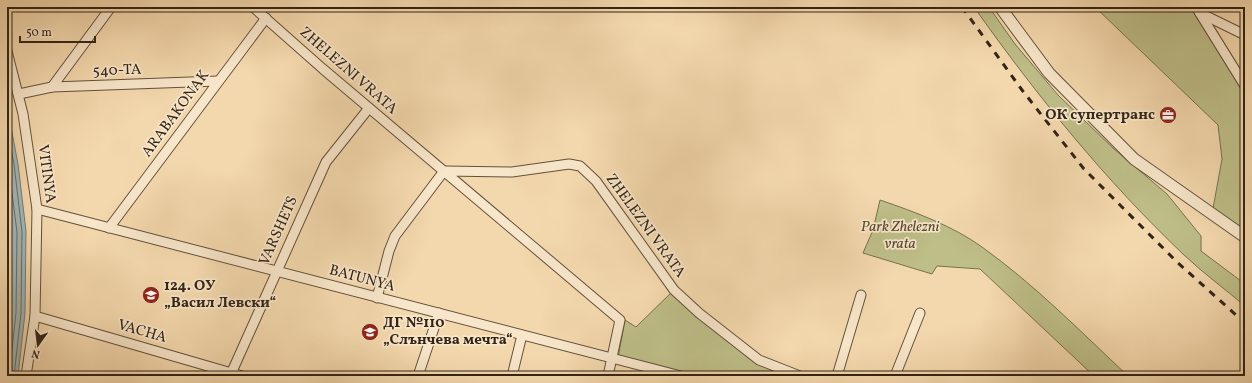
<svg xmlns="http://www.w3.org/2000/svg" width="1252" height="383" font-family="Vollkorn,serif">
	<style>
		.green { fill: #bebe88; stroke: #78714f }
		.water { fill: #a2b6b6; stroke: #767c76 }
		.lines { fill: none; stroke-linecap: round; stroke-linejoin: round }
		.shore { stroke: #6a6d66; stroke-width: 1 }
		.minor-casing { stroke: #63513c; stroke-width: 11 }
		.tertiary-casing { stroke: #63513c; stroke-width: 13 }
		.minor { stroke: #f8e6ca; stroke-width: 9 }
		.tertiary { stroke: #f8e6ca; stroke-width: 11 }
		.rail { stroke: #332416; stroke-width: 3; stroke-dasharray: 7 7; stroke-linecap: butt }
		.labels { text-anchor: middle; dominant-baseline: central; stroke-width: 3.5; stroke-linejoin: round; paint-order: stroke }
		.street-label { font-size: 15px; fill: #332416; stroke: #f8e6ca }
		.poi-label { font-size: 15px; font-weight: bold; fill: #332416; stroke: #f8e6ca; text-anchor: start }
		.park-label { font-size: 15px; font-style: italic; fill: #564a32; stroke: #f8e6ca }
	</style>
	<rect width="100%" height="100%" fill="#f4d8ad"/>
	<filter id="stains"><feTurbulence type="fractalNoise" baseFrequency=".005" numOctaves="4"/><feColorMatrix values="0 0 0 0 .2 0 0 0 0 .09 0 0 0 0 .02 0 0 0 .5 -.17"/></filter>
	<radialGradient id="worn" r=".72"><stop offset=".6" stop-color="#630" stop-opacity="0"/><stop offset="1" stop-color="#630" stop-opacity=".3"/></radialGradient>
	<g class="green">
		<path d="M974,7H989L1015,44L1058,95L1114,149L1167,194L1201,236V251L1245,284V306C1225,289 1203,273 1184,255C1105,180 1037,96 974,7Z"/>
		<polygon points="1095,7 1196,7 1245,86 1245,237 1212,214 1222,159 1218,125"/>
		<path d="M880,200C915,212 953,226 982,247C1035,285 1081,332 1128,376H1094L980,269L937,266L932,274L863,253L873,230Z"/>
		<polygon points="674,290 759,360 800,376 690,376 618,358 625,320 636,327"/>
	</g>
	<polygon class="water" points="7,106 18,164 26,231 25,313 18,376 7,376"/>
	<g class="lines">
		<g class="shore">
			<polyline points="7,128 14,164 22,232 21,313 14,376"/>
			<polyline points="7,154 17,232 16,313 9,376"/>
			<path d="M7,197C13,245 13,294 7,342"/>
		</g>
		<defs>
			<g id="minor">
				<polyline points="253,7 323,69 620,320 608,376"/>
				<polyline points="1196,7 1245,86"/>
				<polyline points="1200,13 1245,35"/>
				<polyline points="7,51 23,114 37,209 35,316 26,376"/>
				<polyline points="52,87 111,7"/>
				<polyline points="19,94 52,87 218,81"/>
				<polyline points="37,209 681,376"/>
				<polyline points="109,228 266,18"/>
				<polyline points="377,298 389,251 395,236 444,171 512,172 569,164 580,166 596,181 674,290 699,313 759,360 800,376"/>
				<polyline points="35,316 242,376"/>
				<polyline points="230,376 326,162 369,108"/>
				<polyline points="418,376 439,313"/>
				<polyline points="512,376 522,335"/>
				<polyline points="837,376 861,295"/>
				<polyline points="895,376 920,313"/>
			</g>
			<polyline id="tertiary" points="1000,7 1049,73 1134,159 1245,237"/>
		</defs>
		<use href="#minor" class="minor-casing"/>
		<use href="#tertiary" class="tertiary-casing"/>
		<use href="#minor" class="minor"/>
		<use href="#tertiary" class="tertiary"/>
		<polyline class="rail" points="962,7 1022,90 1084,169 1177,262 1245,323"/>
	</g>
	<defs>
		<symbol id="office-disc" viewBox="-11 -11 22 22"><circle r="9.5" fill="#8f2418" stroke="#f8e6ca"/><path d="M-6-3h4V-5.5h4V-3h4V5H-6ZM-1-4.5V-3h2v-1.5ZM-6 0V1H6V0Z" fill="#fff"/></symbol>
		<symbol id="school-disc" viewBox="-11 -11 22 22"><circle r="9.5" fill="#8f2418" stroke="#f8e6ca"/><path d="M0-5L7-2L0 1L-7-2ZM-4 1L0 2.5L4 1V4Q0 6-4 4Z" fill="#fff"/></symbol>
	</defs>
	<g fill-rule="evenodd">
		<use href="#office-disc" x="1158" y="105" width="20" height="20"/>
		<use href="#school-disc" x="141" y="285" width="20" height="20"/>
		<use href="#school-disc" x="360" y="322" width="20" height="20"/>
	</g>
	<g class="labels">
		<g class="street-label">
			<text transform="translate(117 71) rotate(-2)">540-ТА</text>
			<text transform="translate(348 71) rotate(41)">ZHELEZNI VRATA</text>
			<text transform="translate(176 114) rotate(-54)">ARABAKONAK</text>
			<text transform="translate(46 174) rotate(82)">VITINYA</text>
			<text transform="translate(645 226) rotate(54)">ZHELEZNI VRATA</text>
			<text transform="translate(279 231) rotate(-66)">VARSHETS</text>
			<text transform="translate(362 279) rotate(15)">BATUNYA</text>
			<text transform="translate(142 332) rotate(16)">VACHA</text>
		</g>
		<g class="poi-label">
			<text x="1155" y="115" text-anchor="end">ОК супертранс</text>
			<text x="164" y="286">124. ОУ<tspan x="164" dy="17">„Васил Левски“</tspan></text>
			<text x="383" y="323">ДГ №110<tspan x="383" dy="17">„Слънчева мечта“</tspan></text>
		</g>
		<g class="park-label">
			<text x="900" y="227">Park Zhelezni<tspan x="900" dy="17">vrata</tspan></text>
		</g>
	</g>
	<rect width="1252" height="383" fill="none" stroke="#f4d8ad" stroke-width="24"/>
	<rect x="8" y="8" width="1236" height="367" fill="none" stroke="#332416" stroke-width="2"/>
	<rect x="12" y="12" width="1228" height="359" fill="none" stroke="#332416"/>
	<g transform="translate(38 345) rotate(194)" stroke="#f8e6ca" stroke-width="3" paint-order="stroke">
	<path d="M0-3L7 15L0 10L-7 15Z" fill="#332416"/>
	<text y="-6" font-size="11" font-weight="bold" text-anchor="middle" fill="#332416">N</text>
	</g>
	<path d="M20 36v6h75v-6" fill="none" stroke="#332416" stroke-width="2"/>
	<text x="26" y="36" font-size="12" fill="#332416" stroke="#f8e6ca" stroke-width="3" paint-order="stroke">50 m</text>
	<rect width="100%" height="100%" filter="url(#stains)"/>
	<rect width="100%" height="100%" fill="url(#worn)"/>
</svg>
